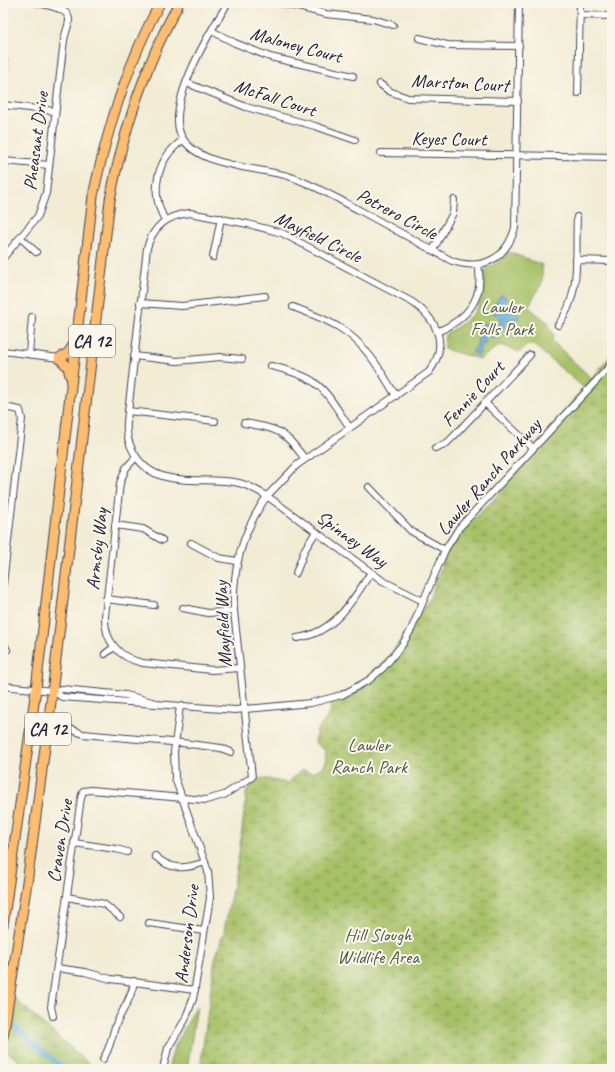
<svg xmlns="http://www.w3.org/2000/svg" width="615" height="1072" font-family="Caveat,sans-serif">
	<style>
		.green { fill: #a7c167; stroke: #647251 }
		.wetland { fill: url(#wetland-marsh); stroke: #647251 }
		.water { fill: url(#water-rules); stroke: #42668a }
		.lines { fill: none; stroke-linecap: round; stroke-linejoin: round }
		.canal { stroke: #62abda; stroke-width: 5 }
		.minor-casing { stroke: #414052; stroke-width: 8 }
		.highway-casing { stroke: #414052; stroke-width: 11 }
		.minor { stroke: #fff; stroke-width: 6 }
		.highway { stroke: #fcbd6f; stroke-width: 9 }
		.labels { text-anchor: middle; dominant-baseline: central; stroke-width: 4; stroke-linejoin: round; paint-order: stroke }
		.shield { fill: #fbf7ec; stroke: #636270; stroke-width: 1 }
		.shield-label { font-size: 18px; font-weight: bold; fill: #22223b }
		.street-label { font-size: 19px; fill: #22223b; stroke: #fbf7ec }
		.park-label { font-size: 19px; fill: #515a4a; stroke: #fbf7ec }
	</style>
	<defs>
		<pattern id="wetland-marsh" width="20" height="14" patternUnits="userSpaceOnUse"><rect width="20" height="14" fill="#a7c167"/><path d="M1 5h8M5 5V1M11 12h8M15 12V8" fill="none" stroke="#889c56"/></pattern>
		<pattern id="water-rules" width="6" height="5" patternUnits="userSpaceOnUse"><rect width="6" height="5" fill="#62abda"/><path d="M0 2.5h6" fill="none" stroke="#508bb2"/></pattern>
	</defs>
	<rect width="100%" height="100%" fill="#fbf7ec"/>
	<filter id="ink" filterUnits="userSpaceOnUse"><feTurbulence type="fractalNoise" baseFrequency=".025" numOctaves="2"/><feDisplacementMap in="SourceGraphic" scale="8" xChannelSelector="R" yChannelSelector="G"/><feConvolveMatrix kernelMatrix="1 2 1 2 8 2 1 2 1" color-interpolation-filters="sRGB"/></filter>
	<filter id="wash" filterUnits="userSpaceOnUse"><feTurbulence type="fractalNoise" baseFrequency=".012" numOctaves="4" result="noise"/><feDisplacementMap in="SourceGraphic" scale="16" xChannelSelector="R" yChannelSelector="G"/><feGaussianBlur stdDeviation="0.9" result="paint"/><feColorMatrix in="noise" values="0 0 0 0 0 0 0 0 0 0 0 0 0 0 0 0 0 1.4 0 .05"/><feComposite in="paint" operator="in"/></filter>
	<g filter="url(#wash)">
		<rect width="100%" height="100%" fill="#f2ecd5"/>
		<g class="green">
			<path d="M509,252L542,265V283L528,307L549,323V328L554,334L552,341L591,378L583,387L535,346C528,344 524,346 520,352L500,345L480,359L444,349L445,335C464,322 479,315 484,289C485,282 484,276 485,270L501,260Z"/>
			<polygon points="197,1005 187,1069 168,1069 174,1048"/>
		</g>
		<g class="wetland">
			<polygon points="612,354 612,1069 200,1069 215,959 224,931 239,854 247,789 262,778 288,783 301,770 313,773 325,765 326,751 315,743 317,730 330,714 332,696 356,690 389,656 429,600 450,543 495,498 555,422"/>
			<polygon points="3,986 22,1005 95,1069 29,1069 3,1048"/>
		</g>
		<polygon class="water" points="503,294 506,297 504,308 506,311 516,312 520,316 519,318 506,321 503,330 499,332 495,338 487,336 484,337 486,343 479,349 481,351 478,356 472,352 477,346 480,326 485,323 493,327 500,324 501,319 498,316 491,311 500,296"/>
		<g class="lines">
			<polyline class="canal" points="5,1018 64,1069"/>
		</g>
	</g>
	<g filter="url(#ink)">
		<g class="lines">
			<defs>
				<g id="minor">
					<path d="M228,3C210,31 168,101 180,133C193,167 257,167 288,176C313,184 336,198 359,210C390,227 421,244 452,261C483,271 506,259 515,228L519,3"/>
					<polyline points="282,3 326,14 373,19 393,25"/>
					<polyline points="580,15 612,16"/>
					<polyline points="212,31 235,43 270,57 353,76"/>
					<polyline points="419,38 447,45 519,46"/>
					<polyline points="3,56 5,72 3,95"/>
					<polyline points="187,83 246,107 315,126 355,140"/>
					<polyline points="380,84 389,91 408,98 518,101"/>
					<polyline points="578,93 580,3"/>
					<polyline points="3,105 55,111"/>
					<polyline points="381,153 612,157"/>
					<polyline points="3,161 49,165"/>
					<path d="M190,213L248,224L282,233L412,302C438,320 449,345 429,372L297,465L267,496C258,491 249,485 239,483C203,475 156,492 134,453C128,443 126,433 127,421L147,248C153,226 168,215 190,213Z"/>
					<path d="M165,220C149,192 157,158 183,140"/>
					<polyline points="21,238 36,252"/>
					<polyline points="433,250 453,213 454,200"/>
					<polyline points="213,257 221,218"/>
					<path d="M3,258L38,216L46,193L64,40C65,34 68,27 69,21C70,8 48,6 38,3"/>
					<polyline points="576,260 612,261"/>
					<polyline points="140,303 182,306 265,296"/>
					<path d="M293,307C309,313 326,319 340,328C366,344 381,371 396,396"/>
					<path d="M558,325C582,295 575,254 577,217"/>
					<path d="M437,332C467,319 485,299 478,265"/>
					<polyline points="3,351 59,358"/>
					<polyline points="29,354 32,317"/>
					<polyline points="134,356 177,361 220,357 242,359"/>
					<path d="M271,366C322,378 322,387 350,428"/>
					<polyline points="485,403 533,448"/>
					<polyline points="3,407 20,410 22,419 3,584"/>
					<polyline points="128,411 215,421"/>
					<path d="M244,423C280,429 283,430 305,459"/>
					<polyline points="435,448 447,443 454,436 530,355"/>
					<path d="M136,457L126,468L120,483L105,616C104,641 119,658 143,663L212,670L240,668"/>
					<polyline points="369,487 411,531 445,550"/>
					<polyline points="115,525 143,529 162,540"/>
					<polyline points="191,543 219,558 237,561"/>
					<polyline points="296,573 305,549 316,532"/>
					<polyline points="106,599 154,605"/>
					<polyline points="183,608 208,613 234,611"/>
					<path d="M297,638C333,634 353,601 371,572"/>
					<polyline points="3,642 7,650"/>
					<polyline points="105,654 114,647"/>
					<polyline points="3,686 53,691 62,697 235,710 311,703 342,695 369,680 383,668 402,645 411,630 445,550 459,528 612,364"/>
					<polyline points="53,691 62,689 126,695 156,703"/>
					<polyline points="71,729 83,734 182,743 221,748 231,752"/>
					<polyline points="74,843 116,849 127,852"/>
					<path d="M155,856C171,871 186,869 205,862"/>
					<polyline points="67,897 104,904 120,917"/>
					<polyline points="149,923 204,931"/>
					<polyline points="57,968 85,972 111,979 195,990"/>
					<path d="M53,1016L51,1007L81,798L83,791L91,790L206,800L224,795L252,777L234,611C232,570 243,530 267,496L383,581L423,601"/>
					<path d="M103,1059C110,1049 111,1039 115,1027C121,1011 132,999 134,981"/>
					<polyline points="163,1069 168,1048 185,1020 193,999 210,898 208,871 175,778 174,752 180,706"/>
				</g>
				<g id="highway">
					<polyline points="70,376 68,367 59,358 68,353 74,344"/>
					<path d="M3,925L36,689L93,196C107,129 127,64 160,3"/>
					<path d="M3,1037L28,876L51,702L110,200C123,131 145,65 179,3"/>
				</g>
			</defs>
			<use href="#minor" class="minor-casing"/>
			<use href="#highway" class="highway-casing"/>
			<use href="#minor" class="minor"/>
			<use href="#highway" class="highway"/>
		</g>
	</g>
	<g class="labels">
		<g class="shield">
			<rect x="69" y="325" width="46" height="32" rx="3"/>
			<rect x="25" y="713" width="46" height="32" rx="3"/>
		</g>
		<g class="shield-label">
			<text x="92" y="341">CA 12</text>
			<text x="48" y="729">CA 12</text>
		</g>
		<g class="street-label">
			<text transform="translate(296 45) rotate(15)">Maloney Court</text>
			<text transform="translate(460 83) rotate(3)">Marston Court</text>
			<text transform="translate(275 98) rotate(18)">McFall Court</text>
			<text transform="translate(449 139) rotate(1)">Keyes Court</text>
			<text transform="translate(36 141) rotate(-83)">Pheasant Drive</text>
			<text transform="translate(397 214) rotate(28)">Potrero Circle</text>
			<text transform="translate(318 237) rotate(26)">Mayfield Circle</text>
			<text transform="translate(473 394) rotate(-47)">Fennie Court</text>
			<text transform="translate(489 477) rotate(-49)">Lawler Ranch Parkway</text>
			<text transform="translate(352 539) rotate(36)">Spinney Way</text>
			<text transform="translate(97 549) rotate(-84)">Armsby Way</text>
			<text transform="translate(223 624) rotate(-93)">Mayfield Way</text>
			<text transform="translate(60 841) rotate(-81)">Craven Drive</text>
			<text transform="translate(187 934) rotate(-83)">Anderson Drive</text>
		</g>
		<g class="park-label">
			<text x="502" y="307">Lawler<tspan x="502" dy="22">Falls Park</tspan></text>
			<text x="369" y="745">Lawler<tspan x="369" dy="22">Ranch Park</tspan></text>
			<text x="378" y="935">Hill Slough<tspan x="378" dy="22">Wildlife Area</tspan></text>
		</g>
	</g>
	<rect width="615" height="1072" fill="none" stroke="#fbf7ec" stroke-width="16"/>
</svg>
